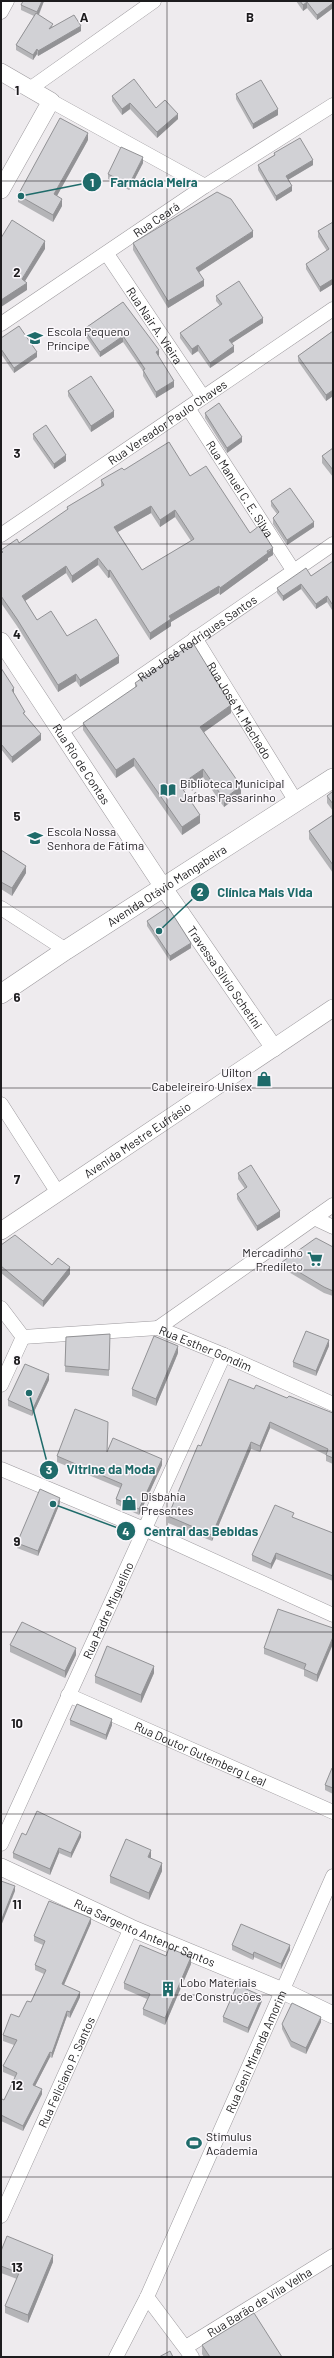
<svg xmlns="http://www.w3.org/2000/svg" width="334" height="2358" font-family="Barlow,sans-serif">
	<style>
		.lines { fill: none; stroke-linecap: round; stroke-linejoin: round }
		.minor-casing { stroke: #9c999d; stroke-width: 15 }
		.tertiary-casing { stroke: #9c999d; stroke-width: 18 }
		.secondary-casing { stroke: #9c999d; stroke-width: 20 }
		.path { stroke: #989698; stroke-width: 2.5; stroke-dasharray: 1 3; stroke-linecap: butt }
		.minor { stroke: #fff; stroke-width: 14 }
		.tertiary { stroke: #fff; stroke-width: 17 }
		.secondary { stroke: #fff; stroke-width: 19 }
		.wall { fill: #b4b4b7; fill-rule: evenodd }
		.shaded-wall { fill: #929295 }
		.building { fill: #d1d1d5; stroke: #929295; fill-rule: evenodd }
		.grid { fill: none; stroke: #1d1c1e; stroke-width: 1; stroke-opacity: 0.55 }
		.labels { text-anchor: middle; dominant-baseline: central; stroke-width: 3; stroke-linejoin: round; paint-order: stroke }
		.street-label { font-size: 12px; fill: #1d1c1e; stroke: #fbf8fc }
		.poi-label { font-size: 12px; fill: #1d1c1e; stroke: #fbf8fc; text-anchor: start }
		.grid-label { font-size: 13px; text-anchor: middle; font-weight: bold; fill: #1d1c1e; stroke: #fbf8fc; stroke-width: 3; stroke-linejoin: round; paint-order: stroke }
		.leader { fill: none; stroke: #1f6b6a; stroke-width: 1.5 }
		.callout-dot { fill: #1f6b6a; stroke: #fbf8fc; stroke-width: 1.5 }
		.mark-label { font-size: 12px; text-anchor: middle; font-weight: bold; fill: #fff }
		.callout-label { font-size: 13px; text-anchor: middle; font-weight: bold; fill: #1f6b6a; stroke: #fbf8fc; stroke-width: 3; stroke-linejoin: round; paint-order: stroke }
	</style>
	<rect width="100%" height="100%" fill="#eeebee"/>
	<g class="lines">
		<defs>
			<g id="minor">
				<polyline points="1,12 7,1"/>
				<polyline points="31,88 154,1"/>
				<polyline points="51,101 205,186"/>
				<path id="s1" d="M107,254L203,397"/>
				<path id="s2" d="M1,324L205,186L333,105"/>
				<path id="s3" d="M188,408L293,570"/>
				<path id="s4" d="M1,535L333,309"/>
				<path id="s5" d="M195,638L297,803"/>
				<path id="s6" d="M60,732L333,544"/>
				<polyline points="1,908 66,950"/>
				<polyline points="1,1104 58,1193"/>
				<polyline points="314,1218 333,1227"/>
				<polyline points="1,1308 23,1337"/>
				<polyline points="158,1328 333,1205"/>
				<path id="s7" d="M23,1337L158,1328L224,1355L333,1404"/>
				<polyline points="1,1385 23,1337"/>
				<polyline points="1,1469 144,1529 333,1615"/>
				<path id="s8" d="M68,1695L333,1812"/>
				<path id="s9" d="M1,1844L224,1355"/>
				<path id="s10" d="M1,2216L131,1928"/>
				<polyline points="147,2297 192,2357"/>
				<path id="s11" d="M186,2347L333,2256"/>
				<path id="s12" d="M116,2357L147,2297L333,1876"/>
			</g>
			<g id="tertiary">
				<polyline points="1,72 51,101 1,190"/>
				<path id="s13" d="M1,641L163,887L274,1048"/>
				<path id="s14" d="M1,1231L333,1008"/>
				<path id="s15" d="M1,1867L131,1928L283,1991L333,2015"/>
			</g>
			<g id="secondary">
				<path id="s16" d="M1,994L66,950L333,778"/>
			</g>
		</defs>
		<use href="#minor" class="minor-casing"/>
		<use href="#tertiary" class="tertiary-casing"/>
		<use href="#secondary" class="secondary-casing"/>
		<polyline class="path" points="190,786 199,798"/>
		<use href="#minor" class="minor"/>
		<use href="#tertiary" class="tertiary"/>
		<use href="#secondary" class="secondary"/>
	</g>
	<g class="wall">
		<polygon points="23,1 44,1 39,15 53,27 81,31 38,56 37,54 33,60 16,50 16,45 34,16 21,10 21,5"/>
		<polygon points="296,1 333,1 333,8 317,20 307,8 303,11"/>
		<polygon points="236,94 278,115 253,129 236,99"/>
		<polygon points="112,96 156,108 178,119 157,138 130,109 122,115 112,101"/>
		<polygon points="88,140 57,196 62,206 53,222 18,202 18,195"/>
		<polygon points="274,153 313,165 288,180 292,191 276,201 258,170 258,165 274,155"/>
		<polygon points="143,163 129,190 108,179 108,174"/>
		<polygon points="333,222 333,284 320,292 306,269 306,264 327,251 318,237 318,231"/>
		<polygon points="253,237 199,272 204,286 168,308 133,250 133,243"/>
		<polygon points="216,296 263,323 232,343 234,352 210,368 198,351 192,355 180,338 180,333 220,306 216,301"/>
		<polygon points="123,302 159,355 158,356 174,387 156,398 143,376 143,371 123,342 100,357 84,334 84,329"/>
		<polygon points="333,331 333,396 326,401 298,361 298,356"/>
		<polygon points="1,338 37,357 14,373 1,354"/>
		<polygon points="68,391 114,417 91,432 68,396"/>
		<polygon points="205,413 242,442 227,453 205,418"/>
		<polygon points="33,434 66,461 54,469 33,439"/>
		<polygon points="333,448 333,477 322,463 322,456"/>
		<path d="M124,470L190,476L273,555L268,558V560L220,595L219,593L171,622V626L150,640L110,577L108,578L98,565L72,583L66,573L25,601L37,620L119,663L80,687L76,681L58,692L17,626L1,603V550L19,543L67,510V507L101,487V480ZM151,513L160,527L175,517L191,541L142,570L118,532Z"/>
		<polygon points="271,501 314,527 287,545 273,524 273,518 277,514 271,506"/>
		<polygon points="333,561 333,609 332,610 327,602 316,609 301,589 283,601 277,593 277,588 311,576"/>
		<polygon points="1,668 25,715 41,740 12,763 1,749"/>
		<polygon points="135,683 231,713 204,732 241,794 224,807 203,777 183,791 200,823 182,835 134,766 116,778 83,730 83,723 135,688"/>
		<polygon points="333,791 333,811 327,803 327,796"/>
		<polygon points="333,815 333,873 309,839 309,831"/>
		<polygon points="1,850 26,873 12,896 1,889"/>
		<polygon points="147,921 191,948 170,961 147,926"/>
		<polygon points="238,1173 280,1217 257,1231 237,1199 237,1194 245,1189 238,1179"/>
		<polygon points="1,1245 52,1265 70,1274 43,1307 1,1273"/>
		<polygon points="333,1247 333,1296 324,1293 282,1268 282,1262"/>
		<polygon points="110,1334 109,1376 65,1372 66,1337"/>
		<polygon points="329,1346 316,1376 293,1367 293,1362"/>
		<polygon points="178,1353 156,1406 132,1396 132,1389"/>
		<polygon points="49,1380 32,1416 8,1406 8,1400"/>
		<polygon points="254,1389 287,1398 333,1413 333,1464 326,1461 326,1455 270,1428 260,1452 251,1449 212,1541 168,1523 168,1516 201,1446"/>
		<polygon points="107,1452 162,1465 139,1515 116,1504 116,1499 120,1488 57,1462 57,1456"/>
		<polygon points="60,1503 38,1556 17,1548 17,1543"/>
		<polygon points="294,1518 333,1533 333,1581 276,1559 271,1569 252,1561 252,1555"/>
		<polygon points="333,1628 317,1682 304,1676 304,1670 264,1654 264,1648"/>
		<polygon points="10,1645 76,1655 65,1678 10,1652"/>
		<polygon points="154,1673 141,1703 95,1683 95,1676"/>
		<polygon points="70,1720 112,1725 106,1740 70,1725"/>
		<polygon points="333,1769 333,1794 325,1790 325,1785"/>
		<polygon points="26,1835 81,1837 71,1858 59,1853 50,1875 13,1858 13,1853"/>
		<polygon points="151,1857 150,1858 162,1871 149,1900 110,1883 110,1876"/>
		<polygon points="91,1923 64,1985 80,1997 70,2018 67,2016 52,2058 50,2057 35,2086 42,2094 23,2131 1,2121 1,2101 4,2100 15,2077 3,2072 3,2066 14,2045 3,2041 3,2035 19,2017 31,2002 44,1974 35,1970 35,1965 43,1945 34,1941 34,1936"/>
		<polygon points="232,1945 290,1950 281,1969 254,1957 253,1960 232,1950"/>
		<polygon points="166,1956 191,1964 165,2025 143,2015 143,2009 147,1999 124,1989 124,1983"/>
		<polygon points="262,2001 248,2033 223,2022 223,2017"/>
		<polygon points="321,2022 306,2054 291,2047 282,2029 282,2024"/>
		<polygon points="1,2251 53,2262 28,2323 5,2313 5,2306 17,2279 1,2273"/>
		<polygon points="202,2345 282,2357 204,2357 202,2354"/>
	</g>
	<g class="shaded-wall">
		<polygon points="42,1 44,1 37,18 37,12"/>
		<polygon points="307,2 307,8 303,11 303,5"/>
		<polygon points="333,3 333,8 317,20 317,15"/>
		<polygon points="81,26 81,31 38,56 38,51"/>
		<polygon points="37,49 37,54 33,60 33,55"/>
		<polygon points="130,103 130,109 122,115 122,109"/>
		<polygon points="278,109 278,115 253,129 253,124"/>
		<polygon points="178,114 178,119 157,138 157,132"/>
		<polygon points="88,133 88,140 54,201 54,194"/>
		<polygon points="143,157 143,163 129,190 129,185"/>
		<polygon points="313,160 313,165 286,181 286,176"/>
		<polygon points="292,186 292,191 276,201 276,196"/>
		<polygon points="62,199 62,206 53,222 53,215"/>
		<polygon points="253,231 253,237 196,274 196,268"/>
		<polygon points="45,241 45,249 22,286 27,283 27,290 1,307 1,300 22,279"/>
		<polygon points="333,279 333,284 320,292 320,287"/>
		<polygon points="204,280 204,286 168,308 168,301"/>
		<polygon points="263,318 263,323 229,345 229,340"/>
		<polygon points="123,336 123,342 100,357 100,352"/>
		<polygon points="198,345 198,351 192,355 192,349"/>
		<polygon points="234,346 234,352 210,368 210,363"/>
		<polygon points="159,350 159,355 156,358 156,352"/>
		<polygon points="37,352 37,357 14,373 14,368"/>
		<polygon points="174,381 174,387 156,398 156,392"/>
		<polygon points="333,390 333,396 326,401 326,395"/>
		<polygon points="114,411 114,417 91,432 91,426"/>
		<polygon points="242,437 242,442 227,453 227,448"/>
		<polygon points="66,455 66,461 54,469 54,464"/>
		<polygon points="151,506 151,513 114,534 114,527"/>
		<polygon points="175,510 175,517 160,527 160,520"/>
		<polygon points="314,522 314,527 287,545 287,540"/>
		<polygon points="273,548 273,555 268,558 268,560 220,595 220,588"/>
		<polygon points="98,558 98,565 72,583 72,576"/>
		<polygon points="66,566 66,573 22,603 22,596"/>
		<polygon points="110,570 110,577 108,578 108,571"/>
		<polygon points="301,584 301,589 283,601 283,596"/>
		<polygon points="219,586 219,593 171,622 171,626 150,640 150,633 169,616"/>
		<polygon points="327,596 327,602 316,609 316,604"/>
		<polygon points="119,656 119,663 80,687 80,680"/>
		<polygon points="76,674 76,681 58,692 58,685"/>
		<polygon points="14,688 14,694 12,690"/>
		<polygon points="231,705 231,713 200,735 200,727"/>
		<polygon points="41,734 41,740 12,763 12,757"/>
		<polygon points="134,758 134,766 116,778 116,770"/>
		<polygon points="203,769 203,777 180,793 180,785"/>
		<polygon points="241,786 241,794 224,807 224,799"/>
		<polygon points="200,815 200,823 182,835 182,827"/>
		<polygon points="26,866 26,873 12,896 12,888"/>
		<polygon points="191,943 191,948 170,961 170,956"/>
		<polygon points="280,1211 280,1217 257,1231 257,1226"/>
		<polygon points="70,1267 70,1274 43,1307 43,1301"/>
		<polygon points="329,1340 329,1346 316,1376 316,1371"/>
		<polygon points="178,1346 178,1353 156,1406 156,1399"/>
		<polygon points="49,1374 49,1380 32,1416 32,1411"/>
		<polygon points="270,1422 270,1428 260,1452 260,1446"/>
		<polygon points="251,1442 251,1449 212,1541 212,1535"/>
		<polygon points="162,1459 162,1465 139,1515 139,1509"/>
		<polygon points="60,1498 60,1503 38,1556 38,1551"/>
		<polygon points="276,1553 276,1559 271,1569 271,1564"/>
		<polygon points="333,1637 333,1644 317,1682 317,1675"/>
		<polygon points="76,1648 76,1655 65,1678 65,1671"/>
		<polygon points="154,1666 154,1673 141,1703 141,1695"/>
		<polygon points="112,1719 112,1725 106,1740 106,1735"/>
		<polygon points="81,1832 81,1837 71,1858 71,1853"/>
		<polygon points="59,1848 59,1853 50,1875 50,1869"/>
		<polygon points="151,1850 151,1857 148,1865 148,1857"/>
		<polygon points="162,1863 162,1871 149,1900 149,1893"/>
		<polygon points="15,1886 15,1891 1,1926 1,1921"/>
		<polygon points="91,1918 91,1923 62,1989 62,1984"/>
		<polygon points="290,1945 290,1950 281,1969 281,1964"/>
		<polygon points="254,1952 254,1957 253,1960 253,1955"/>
		<polygon points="191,1957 191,1964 165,2025 165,2018"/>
		<polygon points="80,1992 80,1997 70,2018 70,2012"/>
		<polygon points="262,1996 262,2001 248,2033 248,2028"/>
		<polygon points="67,2011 67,2016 52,2058 52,2053"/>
		<polygon points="321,2017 321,2022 306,2054 306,2048"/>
		<polygon points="50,2052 50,2057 33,2090 33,2085"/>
		<polygon points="42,2089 42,2094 23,2131 23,2126"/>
		<polygon points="53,2255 53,2262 28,2323 28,2315"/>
	</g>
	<g class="building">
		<polygon points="23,1 42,1 37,12 21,5"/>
		<polygon points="300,1 333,1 333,3 317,15 307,2 303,5"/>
		<polygon points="36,13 53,24 49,29 74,15 81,26 38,51 37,49 33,55 16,45"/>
		<polygon points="134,79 156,108 165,100 178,114 157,132 130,103 122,109 112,96"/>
		<polygon points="261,80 278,109 253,124 236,94"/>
		<polygon points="60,118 88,133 54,194 62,199 53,215 18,195"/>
		<polygon points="300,138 313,160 286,176 292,186 276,196 258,165 275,155 274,153"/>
		<polygon points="121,147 143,157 129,185 108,174"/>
		<polygon points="217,192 231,199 253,231 196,268 204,280 168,301 133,243"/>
		<polygon points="12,220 45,241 22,279 27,283 1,300 1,238"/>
		<polygon points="333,222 333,279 320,287 306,264 329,249 318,231"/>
		<polygon points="239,281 263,318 229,340 234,346 210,363 198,345 192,349 180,333 222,304 216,296"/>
		<polygon points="123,302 159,350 156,352 174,381 156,392 143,370 145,369 123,336 100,352 84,329"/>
		<polygon points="19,326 37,352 14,368 1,349 1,338"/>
		<polygon points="333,331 333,390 326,395 298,356"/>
		<polygon points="91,376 114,411 91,426 68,391"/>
		<polygon points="219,403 242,437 227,448 205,413"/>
		<polygon points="46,425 66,455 54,464 33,434"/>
		<path d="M169,442L190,476L206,466L250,533L259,526L273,548L267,551L268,553L220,588L219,586L169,616L171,619L150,633L110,570L108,571L98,558L72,576L66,566L22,596L37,620L51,611L67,636L96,619L119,656L80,680L76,674L58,685L17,619L1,596V554L3,552L1,550L17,539L19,543L68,509L67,507L104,485L101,480L122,468L124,470ZM151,506L160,520L175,510L194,539L142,570L114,527Z"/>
		<polygon points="333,448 333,470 322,456"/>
		<polygon points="290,488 314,522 287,540 273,518 279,512 271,501"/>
		<polygon points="333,561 333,604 332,604 327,596 316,604 301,584 283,596 277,588 306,568 311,576"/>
		<polygon points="193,643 231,705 200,727 241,786 224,799 203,769 180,785 200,815 182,827 134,758 116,770 83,723 137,686 135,683"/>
		<polygon points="1,668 14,688 12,690 25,712 23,713 41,734 12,757 1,744 1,698 2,697 1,696"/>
		<polygon points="333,791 333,804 327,796"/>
		<polygon points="333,815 333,865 309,831"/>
		<polygon points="1,850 26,866 12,888 1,882"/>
		<polygon points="168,907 191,943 170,956 147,921"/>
		<polygon points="251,1165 280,1211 257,1226 237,1194 247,1187 238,1173"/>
		<polygon points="15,1235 52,1265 58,1258 70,1267 43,1301 1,1266 1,1245"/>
		<polygon points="316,1238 333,1247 333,1291 324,1287 282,1262"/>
		<polygon points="306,1331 329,1340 316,1371 293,1362"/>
		<polygon points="110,1334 109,1370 65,1366 66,1337"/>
		<polygon points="154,1336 178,1346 156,1399 132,1389"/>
		<polygon points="25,1364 49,1374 32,1411 8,1400"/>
		<polygon points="229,1379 254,1389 256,1385 287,1398 289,1396 333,1413 333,1458 326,1455 328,1449 270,1422 260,1446 251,1442 212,1535 168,1516 198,1445 201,1446"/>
		<polygon points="75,1409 108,1422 107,1452 113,1438 162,1459 139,1509 116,1499 122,1484 57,1456"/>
		<polygon points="40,1489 60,1498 38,1551 17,1543"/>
		<polygon points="275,1505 294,1513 292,1517 333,1533 333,1576 276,1553 271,1564 252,1555"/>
		<polygon points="278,1609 333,1628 333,1637 317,1675 304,1669 306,1664 264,1648"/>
		<polygon points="22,1622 76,1648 65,1671 10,1645"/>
		<polygon points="107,1646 154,1666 141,1695 95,1676"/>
		<polygon points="77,1704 112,1719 106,1735 70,1720"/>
		<polygon points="332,1768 333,1769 333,1788 325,1785"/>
		<polygon points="37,1811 81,1832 71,1853 59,1848 50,1869 13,1853 22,1833 26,1835"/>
		<polygon points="126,1839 151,1850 148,1857 162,1863 149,1893 110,1876"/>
		<polygon points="1,1881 15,1886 1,1921"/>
		<polygon points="49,1901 91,1918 62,1984 80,1992 70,2012 67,2011 52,2053 50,2052 33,2085 42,2089 23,2126 1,2115 1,2101 2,2099 4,2100 17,2073 3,2066 17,2040 3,2035 11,2014 19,2017 27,2001 31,2002 46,1970 35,1965 45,1941 34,1936"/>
		<polygon points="241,1924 290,1945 281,1964 254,1952 253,1955 232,1945"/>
		<polygon points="140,1945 166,1956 169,1948 191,1957 165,2018 143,2009 150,1994 124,1983"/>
		<polygon points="237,1985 262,1996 248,2028 223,2017"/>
		<polygon points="292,2003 321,2017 306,2048 291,2041 282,2024"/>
		<polygon points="7,2236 53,2255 28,2315 5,2306 19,2273 1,2266 1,2251"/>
		<polygon points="254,2313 282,2357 210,2357 202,2345"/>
		<polygon points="170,2351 173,2357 159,2357"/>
	</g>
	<path class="grid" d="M167,1V2357M1,181H333M1,363H333M1,544H333M1,726H333M1,907H333M1,1088H333M1,1270H333M1,1451H333M1,1632H333M1,1814H333M1,1995H333M1,2177H333"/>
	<defs>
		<symbol id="school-bare" viewBox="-9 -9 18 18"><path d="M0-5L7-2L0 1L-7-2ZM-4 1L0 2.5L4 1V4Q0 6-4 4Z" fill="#1f6b6a" stroke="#fbf8fc" stroke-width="2.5" paint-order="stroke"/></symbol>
		<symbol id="library-bare" viewBox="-9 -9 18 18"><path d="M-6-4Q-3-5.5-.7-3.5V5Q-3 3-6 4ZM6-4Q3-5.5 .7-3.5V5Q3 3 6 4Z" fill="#1f6b6a" stroke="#fbf8fc" stroke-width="2.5" paint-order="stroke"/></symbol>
		<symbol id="shop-bare" viewBox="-9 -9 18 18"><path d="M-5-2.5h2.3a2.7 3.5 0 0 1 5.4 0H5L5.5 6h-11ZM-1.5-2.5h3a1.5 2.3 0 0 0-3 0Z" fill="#1f6b6a" stroke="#fbf8fc" stroke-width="2.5" paint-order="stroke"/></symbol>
		<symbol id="supermarket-bare" viewBox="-9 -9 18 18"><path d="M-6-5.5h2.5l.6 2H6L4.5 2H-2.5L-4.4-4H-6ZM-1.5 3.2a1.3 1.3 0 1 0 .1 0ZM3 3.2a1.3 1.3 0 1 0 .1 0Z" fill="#1f6b6a" stroke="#fbf8fc" stroke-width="2.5" paint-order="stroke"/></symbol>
		<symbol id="building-bare" viewBox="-9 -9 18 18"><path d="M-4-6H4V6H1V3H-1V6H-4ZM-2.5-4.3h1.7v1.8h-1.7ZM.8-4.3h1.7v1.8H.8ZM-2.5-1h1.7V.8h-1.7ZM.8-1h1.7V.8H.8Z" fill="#1f6b6a" stroke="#fbf8fc" stroke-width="2.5" paint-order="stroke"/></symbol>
		<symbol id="stadium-bare" viewBox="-9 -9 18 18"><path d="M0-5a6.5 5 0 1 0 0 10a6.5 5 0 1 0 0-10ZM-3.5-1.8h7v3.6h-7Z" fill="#1f6b6a" stroke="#fbf8fc" stroke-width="2.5" paint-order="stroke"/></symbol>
	</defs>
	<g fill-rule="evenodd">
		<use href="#school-bare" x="24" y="327" width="22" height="22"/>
		<use href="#library-bare" x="157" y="779" width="22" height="22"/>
		<use href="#school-bare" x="24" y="827" width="22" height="22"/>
		<use href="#shop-bare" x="253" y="1068" width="22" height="22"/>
		<use href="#supermarket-bare" x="304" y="1248" width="22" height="22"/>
		<use href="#shop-bare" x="118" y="1492" width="22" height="22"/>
		<use href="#building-bare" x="157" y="1978" width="22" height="22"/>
		<use href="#stadium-bare" x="183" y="2132" width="22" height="22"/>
	</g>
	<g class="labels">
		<g class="street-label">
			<text stroke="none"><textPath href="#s2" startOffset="187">Rua Ceará</textPath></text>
			<text stroke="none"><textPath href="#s1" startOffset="86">Rua Nair A. Vieira</textPath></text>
			<text stroke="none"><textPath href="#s4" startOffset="201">Rua Vereador Paulo Chaves</textPath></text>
			<text stroke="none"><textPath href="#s3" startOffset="96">Rua Manuel C. E. Silva</textPath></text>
			<text stroke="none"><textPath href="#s6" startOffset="166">Rua José Rodrigues Santos</textPath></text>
			<text stroke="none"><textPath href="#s5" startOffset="85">Rua José M. Machado</textPath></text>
			<text stroke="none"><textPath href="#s13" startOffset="147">Rua Rio de Contas</textPath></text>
			<text stroke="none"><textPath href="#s16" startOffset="198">Avenida Otávio Mangabeira</textPath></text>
			<text stroke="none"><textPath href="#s13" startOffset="404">Travessa Silvio Schetini</textPath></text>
			<text stroke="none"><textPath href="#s14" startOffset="164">Avenida Mestre Eufrásio</textPath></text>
			<text stroke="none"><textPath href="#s7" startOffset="187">Rua Esther Gondim</textPath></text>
			<text stroke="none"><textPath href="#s9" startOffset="257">Rua Padre Miguelino</textPath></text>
			<text stroke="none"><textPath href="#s8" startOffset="145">Rua Doutor Gutemberg Leal</textPath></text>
			<text stroke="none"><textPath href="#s15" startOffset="158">Rua Sargento Antenor Santos</textPath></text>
			<text stroke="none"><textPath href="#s12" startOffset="336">Rua Geni Miranda Amorim</textPath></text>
			<text stroke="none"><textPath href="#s10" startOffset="158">Rua Feliciano P. Santos</textPath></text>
			<text stroke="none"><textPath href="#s11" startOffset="86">Rua Barão de Vila Velha</textPath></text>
		</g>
		<g class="poi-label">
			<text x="47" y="331">Escola Pequeno<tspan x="47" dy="14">Príncipe</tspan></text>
			<text x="180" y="783">Biblioteca Municipal<tspan x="180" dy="14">Jarbas Passarinho</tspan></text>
			<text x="47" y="831">Escola Nossa<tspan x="47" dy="14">Senhora de Fátima</tspan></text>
			<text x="252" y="1072" text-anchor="end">Uilton<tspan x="252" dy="14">Cabeleireiro Unisex</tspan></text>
			<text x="303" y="1252" text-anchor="end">Mercadinho<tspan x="303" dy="14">Predileto</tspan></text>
			<text x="141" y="1496">Disbahia<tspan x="141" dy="14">Presentes</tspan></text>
			<text x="180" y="1982">Lobo Materiais<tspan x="180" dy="14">de Construções</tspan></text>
			<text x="206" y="2136">Stimulus<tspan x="206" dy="14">Academia</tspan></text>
		</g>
	</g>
	<g class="grid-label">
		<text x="84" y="22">A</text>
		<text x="250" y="22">B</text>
		<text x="17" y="95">1</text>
		<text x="17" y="277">2</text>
		<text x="17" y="458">3</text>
		<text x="17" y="639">4</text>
		<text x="17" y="821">5</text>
		<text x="17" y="1002">6</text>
		<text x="17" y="1184">7</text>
		<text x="17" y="1365">8</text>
		<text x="17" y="1546">9</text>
		<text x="17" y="1728">10</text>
		<text x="17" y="1909">11</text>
		<text x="17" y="2090">12</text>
		<text x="17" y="2272">13</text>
	</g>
	<path class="leader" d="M21 196L92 182M159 931L200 892M29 1393L49 1470M53 1504L126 1531"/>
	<g class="callout-dot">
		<circle cx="21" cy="196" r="4"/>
		<circle cx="159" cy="931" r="4"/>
		<circle cx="29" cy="1393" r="4"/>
		<circle cx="53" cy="1504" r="4"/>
		<circle cx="92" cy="182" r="10"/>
		<circle cx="200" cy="892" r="10"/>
		<circle cx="49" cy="1470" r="10"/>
		<circle cx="126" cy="1531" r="10"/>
	</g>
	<g class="mark-label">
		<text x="92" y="187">1</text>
		<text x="200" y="896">2</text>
		<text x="49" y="1474">3</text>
		<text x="126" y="1536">4</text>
	</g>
	<g class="callout-label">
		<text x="154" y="187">Farmácia Meira</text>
		<text x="265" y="897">Clínica Mais Vida</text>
		<text x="111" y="1474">Vitrine da Moda</text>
		<text x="201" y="1536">Central das Bebidas</text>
	</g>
	<rect width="334" height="2358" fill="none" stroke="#1d1c1e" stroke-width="4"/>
</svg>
